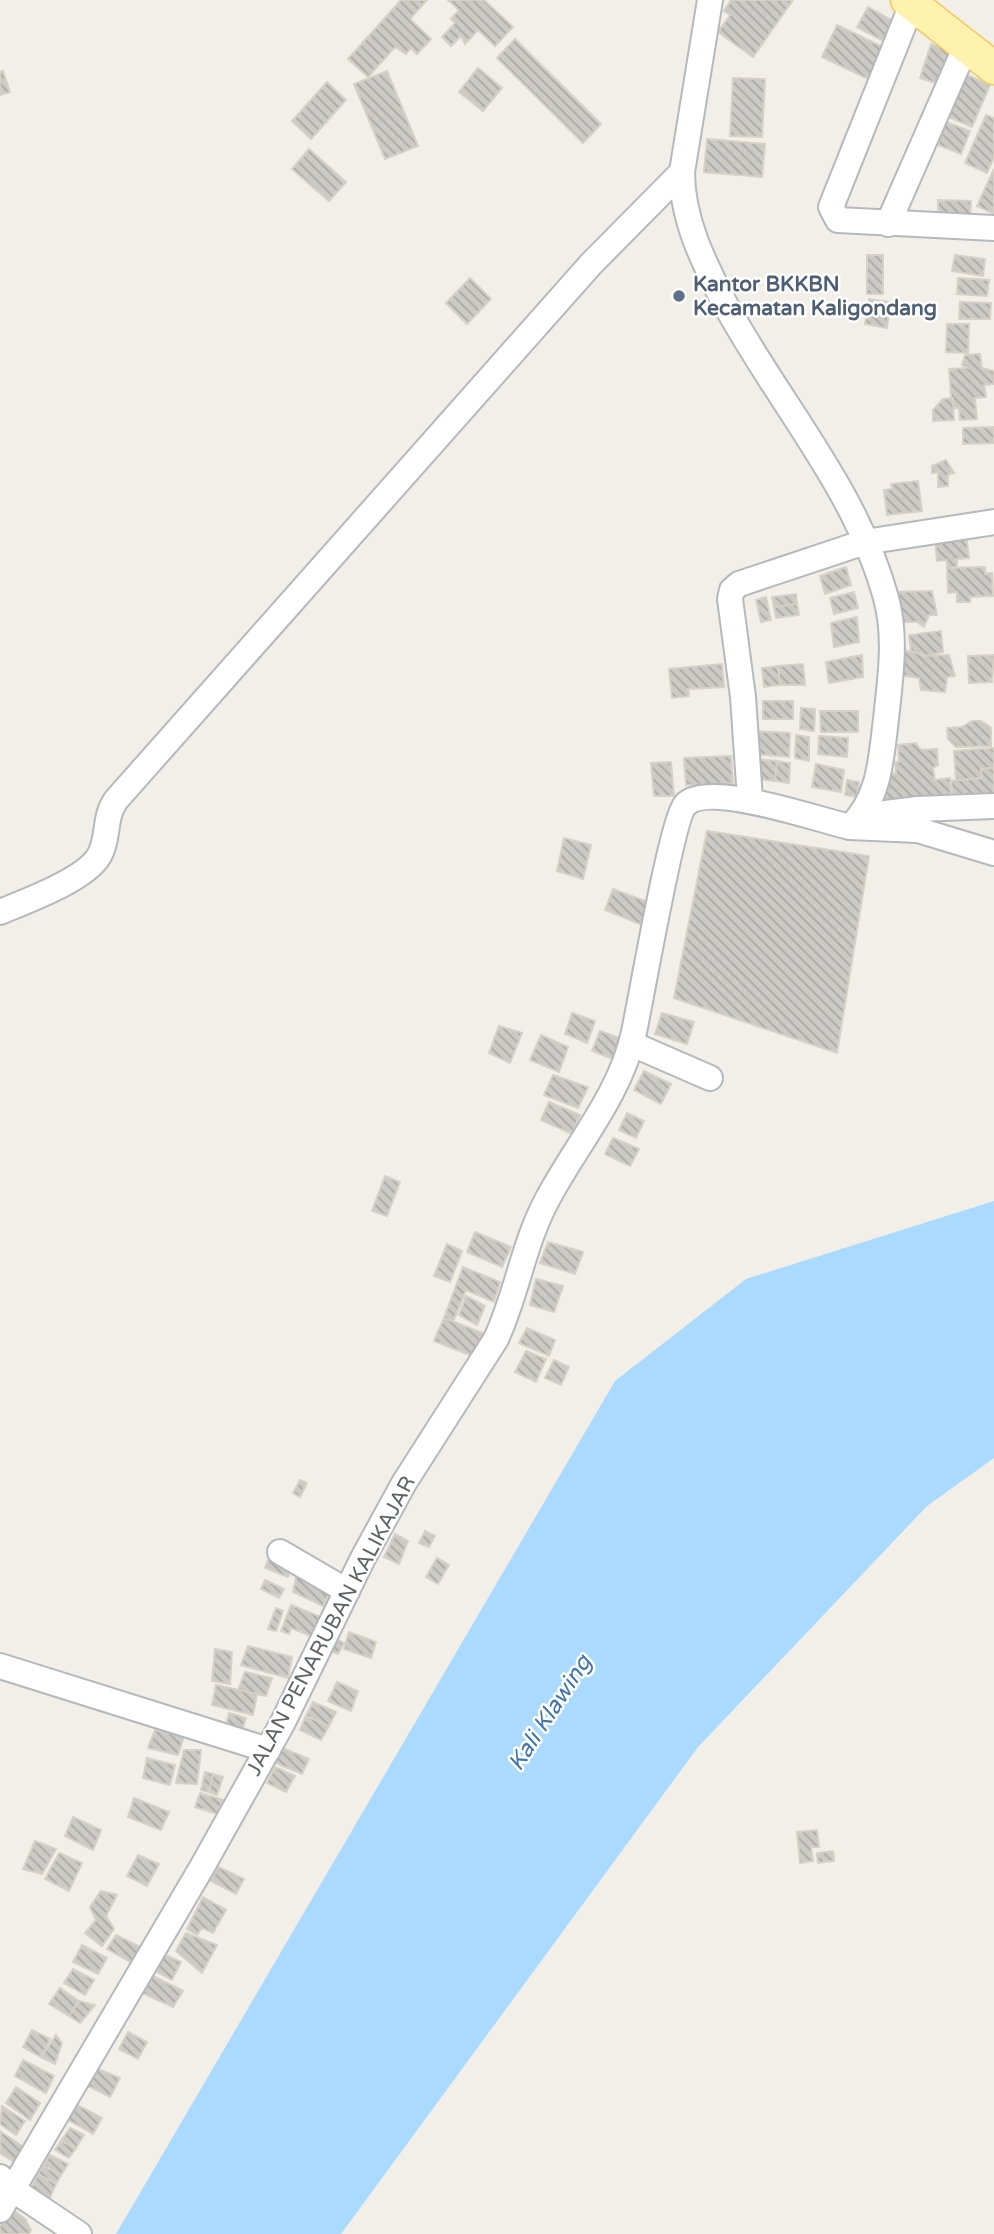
<svg xmlns="http://www.w3.org/2000/svg" width="994" height="2234" font-family="'Varela Round',sans-serif">
	<style>
		.water { fill: #aadaff }
		.building { fill: url(#building-back-hatch); stroke: #d6d1c6; stroke-width: 2 }
		.lines { fill: none; stroke-linecap: round; stroke-linejoin: round }
		.minor-casing { stroke: #b5b8bc; stroke-width: 28 }
		.major-casing { stroke: #f2c960; stroke-width: 35 }
		.minor { stroke: #fff; stroke-width: 24 }
		.major { stroke: #fff2af; stroke-width: 32 }
		.service-dot { fill: #5c6f8a; stroke: #fff; stroke-width: 2.5 }
		.labels { text-anchor: middle; dominant-baseline: central; stroke-width: 5; stroke-linejoin: round; paint-order: stroke }
		.service-label { font-size: 21px; font-weight: bold; fill: #4e5e75; stroke: #fff; text-anchor: start }
		.street-label { font-size: 21px; fill: #5f6368; stroke: #fff }
		.water-label { font-size: 23px; font-style: italic; fill: #4174aa; stroke: #fff }
	</style>
	<defs>
		<pattern id="building-back-hatch" width="6" height="6" patternUnits="userSpaceOnUse" patternTransform="scale(1.75)"><rect width="6" height="6" fill="#cccac5"/><path d="M-1 5l2 2M0 0l6 6M5-1l2 2" fill="none" stroke="#a9a8a4"/></pattern>
	</defs>
	<rect width="100%" height="100%" fill="#f1efe8"/>
	<polygon class="water" points="994,1201 994,1458 927,1506 698,1747 341,2234 116,2234 615,1381 746,1279"/>
	<g class="building">
		<polygon points="401,0 427,0 410,19 431,39 417,54 411,48 406,54 395,47 368,77 348,59"/>
		<polygon points="448,0 484,0 513,27 495,46 478,30 465,44 461,36 451,46 442,37 455,23 451,19 459,10"/>
		<polygon points="731,0 793,0 753,57 718,32 730,15 724,11"/>
		<polygon points="868,7 893,21 883,41 857,27"/>
		<polygon points="837,25 885,48 870,80 822,57"/>
		<polygon points="515,39 601,124 583,143 497,58"/>
		<polygon points="931,44 956,52 945,86 920,78"/>
		<polygon points="478,68 502,88 483,111 459,92"/>
		<polygon points="3,71 10,92 0,95 0,72"/>
		<polygon points="387,71 418,146 385,159 354,84"/>
		<polygon points="965,74 990,85 972,127 946,116"/>
		<polygon points="733,78 765,79 762,137 730,136"/>
		<polygon points="327,82 346,100 311,139 292,121"/>
		<polygon points="986,115 994,118 994,157 987,173 965,163"/>
		<polygon points="946,122 970,131 961,154 938,145"/>
		<polygon points="707,139 765,144 762,177 704,172"/>
		<polygon points="309,149 346,182 329,201 292,169"/>
		<polygon points="994,169 994,214 977,206"/>
		<polygon points="938,200 971,201 970,222 938,221"/>
		<rect x="867" y="255" width="16" height="39"/>
		<polygon points="955,255 985,259 983,276 952,271"/>
		<polygon points="470,278 491,299 467,324 446,303"/>
		<polygon points="958,278 989,280 987,296 957,294"/>
		<polygon points="869,299 890,302 887,328 865,324"/>
		<polygon points="960,302 991,303 990,319 959,319"/>
		<polygon points="947,324 969,324 968,353 946,352"/>
		<polygon points="980,354 982,368 994,371 994,384 984,385 986,397 975,398 977,419 960,420 959,408 952,408 949,369 967,368 962,365 965,355"/>
		<polygon points="953,398 954,420 933,421 933,410 943,399"/>
		<polygon points="994,427 994,443 963,444 963,428"/>
		<polygon points="946,460 954,473 948,475 948,486 938,487 938,472 932,473 932,466"/>
		<polygon points="918,481 922,511 887,515 884,490 892,489 891,484"/>
		<polygon points="966,534 969,558 957,559 957,567 947,568 947,560 937,561 935,537"/>
		<polygon points="846,567 851,585 825,594 820,576"/>
		<polygon points="985,567 985,574 992,573 993,596 970,597 970,602 957,602 957,592 948,593 947,568"/>
		<polygon points="932,591 937,615 929,615 924,627 917,622 902,622 902,613 895,613 894,592"/>
		<polygon points="854,592 858,608 834,614 830,598"/>
		<polygon points="796,594 797,604 774,607 772,597"/>
		<polygon points="766,597 771,620 761,622 756,600"/>
		<polygon points="797,604 799,615 776,618 774,607"/>
		<polygon points="857,617 859,642 834,647 831,623"/>
		<polygon points="941,631 943,652 925,656 911,651 909,635"/>
		<polygon points="911,651 925,656 949,655 955,676 947,677 945,692 921,690 919,678 897,675 901,652"/>
		<polygon points="862,655 863,677 829,683 826,662"/>
		<polygon points="994,655 992,682 969,683 968,656"/>
		<polygon points="722,664 724,687 688,689 689,696 672,698 669,669"/>
		<polygon points="803,664 805,685 780,685 778,666"/>
		<polygon points="778,666 780,685 764,687 762,668"/>
		<rect x="763" y="701" width="30" height="18"/>
		<polygon points="801,708 815,709 814,731 800,729"/>
		<polygon points="820,711 858,711 858,732 821,732"/>
		<polygon points="972,721 981,721 991,728 991,746 956,747 948,739 947,728 962,727"/>
		<polygon points="752,731 790,733 789,757 752,754"/>
		<polygon points="796,735 809,737 809,761 795,758"/>
		<polygon points="819,736 848,738 847,757 818,754"/>
		<polygon points="916,743 921,750 937,749 938,765 933,768 935,780 950,778 951,803 883,803 880,775 896,773 895,762 899,762 898,745"/>
		<polygon points="994,748 994,768 981,769 982,778 956,780 954,751"/>
		<polygon points="731,756 733,783 686,785 684,758"/>
		<polygon points="751,759 777,761 775,781 750,778"/>
		<polygon points="777,761 790,763 789,783 775,781"/>
		<polygon points="671,762 674,796 654,796 651,763"/>
		<polygon points="816,764 844,770 841,792 812,787"/>
		<polygon points="994,768 994,804 954,808 951,781 982,778 981,769"/>
		<polygon points="847,780 859,782 857,797 845,795"/>
		<polygon points="707,831 869,856 837,1053 674,998"/>
		<polygon points="564,838 591,845 583,879 557,871"/>
		<polygon points="613,889 648,902 642,925 605,910"/>
		<polygon points="572,1013 595,1021 587,1043 565,1034"/>
		<polygon points="662,1013 694,1022 687,1044 655,1034"/>
		<polygon points="499,1026 522,1033 510,1063 489,1053"/>
		<polygon points="600,1031 622,1039 613,1059 592,1051"/>
		<polygon points="541,1035 568,1047 559,1072 530,1060"/>
		<polygon points="644,1071 671,1084 661,1104 634,1090"/>
		<polygon points="553,1075 588,1087 578,1108 544,1095"/>
		<polygon points="549,1102 580,1115 572,1134 541,1120"/>
		<polygon points="627,1113 644,1121 636,1138 619,1130"/>
		<polygon points="613,1138 639,1149 630,1166 605,1154"/>
		<polygon points="385,1176 400,1182 387,1216 372,1211"/>
		<polygon points="475,1232 511,1247 502,1267 467,1252"/>
		<polygon points="548,1242 583,1252 575,1274 540,1263"/>
		<polygon points="447,1244 462,1251 450,1282 434,1276"/>
		<polygon points="463,1267 500,1282 494,1302 466,1290 453,1322 444,1318"/>
		<polygon points="536,1279 563,1286 554,1312 530,1305"/>
		<polygon points="466,1296 485,1306 477,1325 459,1315"/>
		<polygon points="444,1318 483,1333 472,1356 434,1341"/>
		<polygon points="527,1328 555,1340 549,1356 519,1343"/>
		<polygon points="526,1351 546,1359 536,1382 515,1372"/>
		<polygon points="554,1360 569,1367 561,1385 545,1378"/>
		<polygon points="300,1480 307,1483 300,1497 293,1493"/>
		<polygon points="425,1531 435,1536 429,1547 419,1543"/>
		<polygon points="395,1534 408,1541 399,1564 384,1557"/>
		<polygon points="271,1553 294,1562 288,1577 265,1568"/>
		<polygon points="437,1558 449,1565 438,1584 426,1577"/>
		<polygon points="298,1569 333,1585 323,1606 293,1592"/>
		<polygon points="265,1580 284,1589 279,1598 261,1589"/>
		<polygon points="291,1605 321,1617 313,1637 291,1628 289,1634 281,1631"/>
		<polygon points="276,1608 283,1611 276,1631 268,1629"/>
		<polygon points="349,1632 376,1642 371,1658 344,1649"/>
		<polygon points="336,1639 344,1643 338,1654 331,1651"/>
		<polygon points="248,1646 292,1657 288,1678 241,1665"/>
		<polygon points="215,1649 232,1652 230,1684 212,1681"/>
		<polygon points="245,1672 272,1678 266,1696 238,1690"/>
		<polygon points="337,1682 358,1691 351,1711 328,1701"/>
		<polygon points="216,1685 257,1694 253,1715 212,1705"/>
		<polygon points="313,1702 336,1712 329,1726 306,1716"/>
		<polygon points="229,1713 246,1718 241,1735 225,1730"/>
		<polygon points="306,1716 329,1726 321,1740 300,1730"/>
		<polygon points="155,1730 184,1736 178,1755 148,1748"/>
		<polygon points="280,1747 309,1759 302,1774 273,1762"/>
		<polygon points="184,1750 201,1750 197,1784 176,1783"/>
		<polygon points="147,1758 175,1765 170,1785 143,1778"/>
		<polygon points="275,1767 295,1776 286,1792 267,1783"/>
		<polygon points="205,1772 213,1774 209,1792 201,1790"/>
		<polygon points="213,1774 223,1777 217,1795 209,1792"/>
		<polygon points="200,1793 223,1800 217,1814 195,1807"/>
		<polygon points="134,1798 169,1812 161,1830 128,1817"/>
		<polygon points="73,1817 101,1830 93,1850 65,1836"/>
		<polygon points="817,1830 819,1847 811,1847 813,1861 800,1863 797,1832"/>
		<polygon points="35,1841 56,1849 42,1874 23,1869"/>
		<polygon points="833,1851 834,1861 818,1863 817,1853"/>
		<polygon points="59,1853 82,1863 69,1891 45,1879"/>
		<polygon points="138,1855 159,1864 147,1886 127,1876"/>
		<polygon points="218,1867 244,1879 236,1894 211,1881"/>
		<polygon points="101,1891 117,1895 106,1916 114,1929 102,1946 85,1933 96,1920 90,1907"/>
		<polygon points="203,1897 226,1910 213,1933 202,1928 197,1935 187,1929"/>
		<polygon points="186,1933 217,1945 202,1973 176,1951"/>
		<polygon points="116,1935 142,1948 132,1963 107,1949"/>
		<polygon points="82,1945 107,1958 98,1974 73,1962"/>
		<polygon points="163,1954 181,1962 172,1980 155,1971"/>
		<polygon points="73,1969 94,1980 85,1995 64,1983"/>
		<polygon points="151,1975 183,1991 173,2007 142,1993"/>
		<polygon points="60,1988 79,2001 69,2016 49,2004"/>
		<polygon points="79,2001 95,2005 80,2023 69,2016"/>
		<polygon points="32,2030 50,2039 41,2057 23,2047"/>
		<polygon points="128,2032 147,2042 138,2059 119,2049"/>
		<polygon points="56,2035 62,2043 55,2064 41,2057"/>
		<polygon points="23,2060 54,2076 46,2093 15,2076"/>
		<polygon points="98,2069 120,2078 110,2097 88,2086"/>
		<polygon points="16,2087 40,2103 30,2120 6,2103"/>
		<polygon points="77,2105 102,2118 93,2134 68,2120"/>
		<polygon points="2,2106 25,2121 16,2135 0,2124"/>
		<polygon points="70,2128 84,2135 76,2148 61,2141"/>
		<polygon points="1,2132 27,2149 16,2163 0,2153"/>
		<polygon points="61,2141 76,2148 69,2158 55,2150"/>
		<polygon points="50,2155 68,2164 61,2175 43,2166"/>
		<polygon points="43,2166 61,2175 56,2184 38,2174"/>
		<polygon points="38,2174 56,2184 49,2200 30,2191"/>
		<polygon points="8,2206 25,2219 31,2230 29,2234 0,2234 0,2220"/>
	</g>
	<g class="lines">
		<defs>
			<g id="minor">
				<polyline points="912,4 831,207 838,220 994,228"/>
				<polyline points="888,224 966,46"/>
				<polyline points="750,799 743,697 730,599 732,590 739,584 865,542 994,522"/>
				<polyline points="862,816 918,809"/>
				<polyline points="850,827 918,830 994,853"/>
				<polyline points="918,830 918,809 994,806"/>
				<path d="M0,912C26,901 91,878 101,852C109,834 104,817 116,800L591,264L682,172"/>
				<polyline points="632,1044 710,1078"/>
				<polyline points="280,1552 347,1591"/>
				<polyline points="0,1666 268,1750"/>
				<path d="M0,2177L12,2189L18,2180L202,1867L282,1724L363,1558L404,1483L496,1339C517,1294 523,1245 547,1200C576,1145 621,1094 634,1032C641,1000 672,817 686,804C709,781 818,820 850,827C880,798 881,759 886,719C890,680 897,638 886,598C856,488 777,401 724,302C703,261 682,219 682,172L710,0"/>
				<polyline points="0,2210 12,2189 79,2234"/>
			</g>
			<polyline id="major" points="907,0 994,68"/>
		</defs>
		<use href="#minor" class="minor-casing"/>
		<use href="#major" class="major-casing"/>
		<use href="#minor" class="minor"/>
		<use href="#major" class="major"/>
	</g>
	<circle class="service-dot" cx="679" cy="296" r="7"/>
	<g class="labels">
		<g class="service-label">
			<text x="693" y="284">Kantor BKKBN<tspan x="693" dy="24">Kecamatan Kaligondang</tspan></text>
		</g>
		<g class="street-label">
			<text transform="translate(331 1626) rotate(-62)">JALAN PENARUBAN KALIKAJAR</text>
		</g>
		<g class="water-label">
			<text transform="translate(550 1713) rotate(-57)">Kali Klawing</text>
		</g>
	</g>
</svg>
